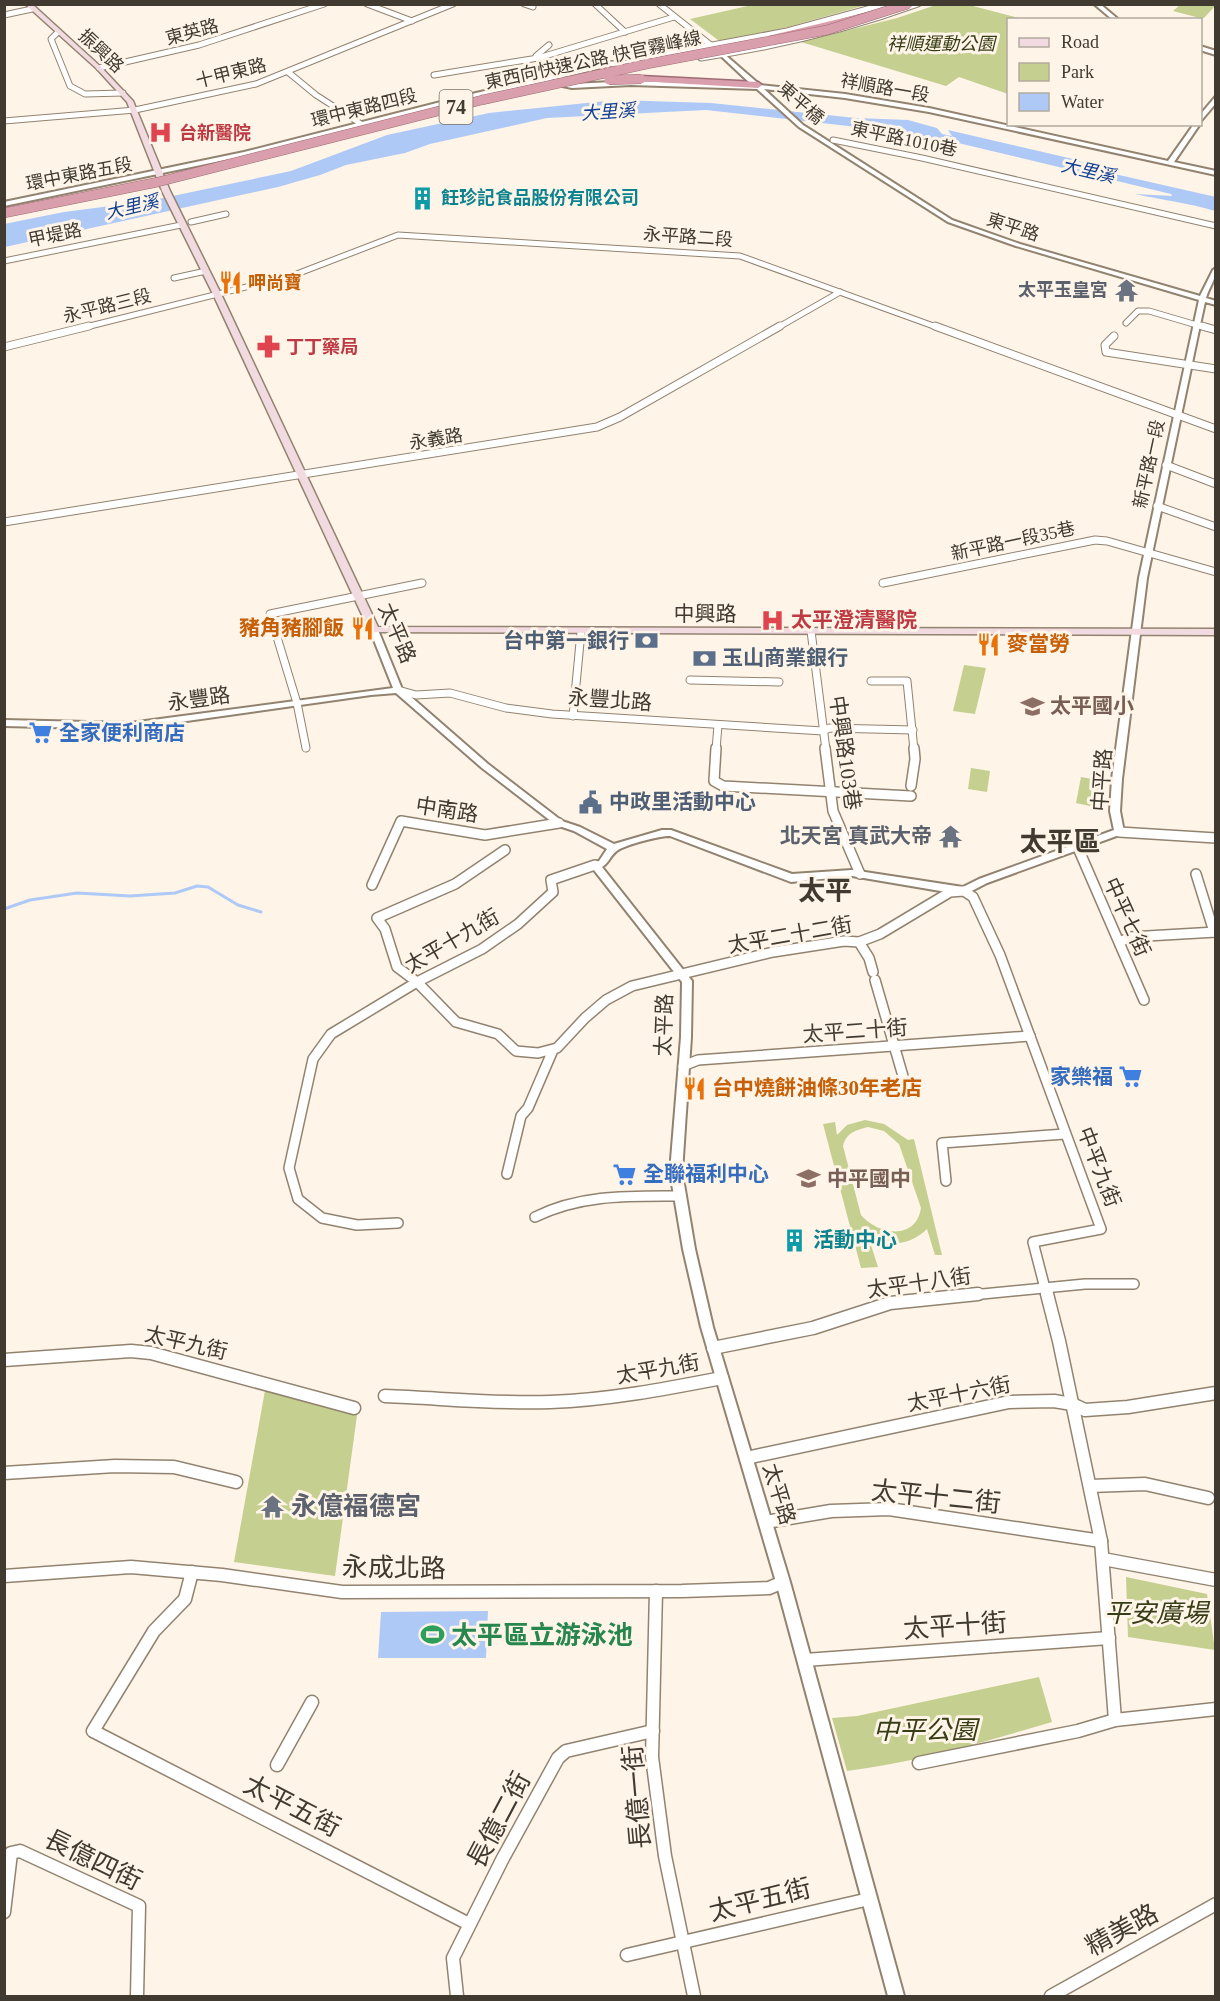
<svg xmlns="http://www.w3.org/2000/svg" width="1220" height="2001" font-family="'Times New Roman','Noto Sans TC',serif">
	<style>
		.green { fill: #c5cf90; fill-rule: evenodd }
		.water { fill: #afc9f7 }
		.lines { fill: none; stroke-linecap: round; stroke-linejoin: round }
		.stream { stroke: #afc9f7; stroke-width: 3 }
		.minor-far3-casing { stroke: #928370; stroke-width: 7 }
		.minor-far2-casing { stroke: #928370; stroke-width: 9 }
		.minor-far1-casing { stroke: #928370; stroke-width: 12 }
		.minor-casing { stroke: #928370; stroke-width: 15 }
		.tertiary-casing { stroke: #928370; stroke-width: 4 }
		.secondary-casing { stroke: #928370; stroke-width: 3 }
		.trunk-casing { stroke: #9e6c74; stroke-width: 3 }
		.minor-far3 { stroke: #fff; stroke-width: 5 }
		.minor-far2 { stroke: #fff; stroke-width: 7 }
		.minor-far1 { stroke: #fff; stroke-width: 9 }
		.minor { stroke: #fff; stroke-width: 12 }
		.tertiary { fill: #fff; fill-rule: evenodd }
		.secondary { fill: #f1dbe0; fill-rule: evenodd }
		.trunk { fill: #da9fac; fill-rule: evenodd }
		.trunk-bridge-casing { stroke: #9e6c74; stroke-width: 10; stroke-linecap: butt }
		.trunk-bridge { stroke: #da9fac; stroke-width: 9 }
		.labels { text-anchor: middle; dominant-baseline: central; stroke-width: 6; stroke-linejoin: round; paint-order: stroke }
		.far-street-label { font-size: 18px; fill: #403a31; stroke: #fef4e7 }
		.far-park-label { font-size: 18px; font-style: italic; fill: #373d16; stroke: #fef4e7 }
		.far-water-label { font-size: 18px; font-style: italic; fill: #123f94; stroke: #fef4e7 }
		.far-health-label { font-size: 18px; font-weight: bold; fill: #be3a42; stroke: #fef4e7; text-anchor: start }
		.far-culture-label { font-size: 18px; font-weight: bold; fill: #0d838f; stroke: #fef4e7; text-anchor: start }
		.far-food-label { font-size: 18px; font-weight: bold; fill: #c56008; stroke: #fef4e7; text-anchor: start }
		.far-worship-label { font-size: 18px; font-weight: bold; fill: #5b616d; stroke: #fef4e7; text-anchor: end }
		.shield { fill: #fef4e7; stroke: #797268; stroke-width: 1.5 }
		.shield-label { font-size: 20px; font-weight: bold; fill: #403a31 }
		.street-label { font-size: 21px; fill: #403a31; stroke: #fef4e7 }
		.health-label { font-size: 21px; font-weight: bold; fill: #be3a42; stroke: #fef4e7; text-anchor: start }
		.food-label { font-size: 21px; font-weight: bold; fill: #c56008; stroke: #fef4e7; text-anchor: start }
		.service-label { font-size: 21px; font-weight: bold; fill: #4e5e75; stroke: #fef4e7; text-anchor: start }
		.education-label { font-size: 21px; font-weight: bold; fill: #785e54; stroke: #fef4e7; text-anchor: start }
		.shop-label { font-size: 21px; font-weight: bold; fill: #366cbe; stroke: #fef4e7; text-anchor: start }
		.worship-label { font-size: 21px; font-weight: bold; fill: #5b616d; stroke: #fef4e7; text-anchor: end }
		.culture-label { font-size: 21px; font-weight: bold; fill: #0d838f; stroke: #fef4e7; text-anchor: start }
		.near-street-label { font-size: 26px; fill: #403a31; stroke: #fef4e7 }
		.near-worship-label { font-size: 26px; font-weight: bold; fill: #5b616d; stroke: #fef4e7; text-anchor: start }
		.near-park-label { font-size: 26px; font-style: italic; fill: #373d16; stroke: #fef4e7 }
		.near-leisure-label { font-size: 26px; font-weight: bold; fill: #27864d; stroke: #fef4e7; text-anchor: start }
		.district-label { font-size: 27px; font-weight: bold; fill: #403a31; stroke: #fef4e7 }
	</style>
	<rect width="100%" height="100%" fill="#fef4e7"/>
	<g class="green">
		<polygon points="1181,4 1215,4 1216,5 1204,18 1200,18 1173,11"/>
		<polygon points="752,5 866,5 788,27 727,40 718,40 690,19"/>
		<polygon points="936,5 969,5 1023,19 1008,20 1008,94 959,77 946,86 801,42 897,18"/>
		<polygon points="964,665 986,668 975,714 953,711"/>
		<polygon points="971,768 990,771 987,792 968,789"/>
		<polygon points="1081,777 1104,781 1099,808 1076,803"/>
		<path d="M865,1120L884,1124L908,1140L914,1139L942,1255H935L927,1229C909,1246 890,1247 868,1236L878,1267L861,1268L823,1124L835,1122L837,1135L847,1125ZM868,1127L884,1131L899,1144L921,1208C916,1241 878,1235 861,1215L843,1146C846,1133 856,1130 868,1127Z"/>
		<polygon points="266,1385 358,1408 335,1576 234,1562"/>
		<polygon points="1126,1577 1207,1594 1215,1650 1128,1637"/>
		<path d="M1039,1677L1052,1722C984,1742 918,1762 847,1771L832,1718L857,1716Z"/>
	</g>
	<g class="water">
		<path d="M616,100L711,103L856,118L908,120L937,128L942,134L952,136L948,130L1073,159L1119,175L1216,197L1215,211C1189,203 1162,200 1135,194L1172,196L1171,194L954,142L857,127L706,110L547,118L430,144L405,153L346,165L320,175L278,187L5,247L4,224L64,212L149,201L291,171L387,135L489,113Z"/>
		<polygon points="488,1611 486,1658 378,1658 381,1612"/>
	</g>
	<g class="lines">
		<polyline class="stream" points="4,909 30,900 77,893 130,896 175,893 197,886 208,887 238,905 261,912"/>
		<defs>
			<g id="minor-far3">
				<polyline points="367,4 412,21"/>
				<polyline points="524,4 533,7"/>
				<polyline points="595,4 625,32"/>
				<polyline points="659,4 712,46"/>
				<polyline points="4,15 32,9"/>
				<polyline points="58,32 51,39 70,86 85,94 123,93"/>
				<polyline points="538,58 674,17"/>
				<polyline points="538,58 561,76"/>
				<path d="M701,58C775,47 847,30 918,4"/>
				<polyline points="632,60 787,31 886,4"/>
				<polyline points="612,64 640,63"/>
				<polyline points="99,68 199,45 324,4"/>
				<polyline points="288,72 316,95 361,124"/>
				<polyline points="434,75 538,58 536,56 549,45"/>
				<polyline points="4,121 135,110 256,84 453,4"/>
				<polyline points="833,140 922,158 1216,226"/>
				<polyline points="191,222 226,214"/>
				<polyline points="4,261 181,225"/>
				<polyline points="174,278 206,271"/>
				<polyline points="1126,323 1138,311 1149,311 1207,328"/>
				<polyline points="82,328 294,275 398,235 740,256 939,328"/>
				<polyline points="777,328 840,292"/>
			</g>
			<g id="minor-far2">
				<polyline points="935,326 1216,429"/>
				<polyline points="1202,326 1216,330"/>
				<polyline points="1114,336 1105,345 1106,352 1216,369"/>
				<polyline points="4,347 89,326"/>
				<polyline points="1166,465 1216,484"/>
				<polyline points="1157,506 1216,527"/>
				<polyline points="4,522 597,427 620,417 780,326"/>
				<polyline points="883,583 1095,540 1107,541 1216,572"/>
				<polyline points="811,631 826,750"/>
				<polyline points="690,680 779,682"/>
				<polyline points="871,681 907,681 914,750"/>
				<polyline points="398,690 416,695 450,693 506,708 552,714 823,731 829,728 913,730"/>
				<polyline points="573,716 581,632"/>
				<polyline points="306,748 297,703 270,614 422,583"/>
				<polyline points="716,750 718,725"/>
			</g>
			<g id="minor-far1">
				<polyline points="716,748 714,781 723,786 911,796"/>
				<polyline points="825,748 833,811 860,874"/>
				<polyline points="911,786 915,759 914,748"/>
				<polyline points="1119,832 1216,838"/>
				<polyline points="1078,848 1144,1000"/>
				<polyline points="505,850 455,884 377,918 385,929 397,967 417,982 456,1022 498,1034 516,1051 538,1053 557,1048 585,1018 606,1000 632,986 773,952 844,941 859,942 880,934 950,892 964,891 973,897 1000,955 1101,1229 1033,1242 1047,1296"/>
				<polyline points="1196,874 1214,932"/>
				<polyline points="372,885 401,821 485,835 559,823"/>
				<polyline points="859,942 869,958 873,972"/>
				<polyline points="1120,942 1130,937 1216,932"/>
				<polyline points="875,980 905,1083"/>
				<polyline points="683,1066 698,1060 1030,1036"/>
				<polyline points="507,1174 521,1116 528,1108 553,1050"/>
				<polyline points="946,1181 942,1143 1065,1134"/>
				<path d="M535,1217C581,1194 630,1196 680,1196"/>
				<polyline points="398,1223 357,1225 322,1218 298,1199 289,1168 313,1059 331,1034 417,982 482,949 518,924 553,892 551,880 595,865"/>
				<polyline points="962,1296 1085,1284 1134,1284"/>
			</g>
			<g id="minor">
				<polyline points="1047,1294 1059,1341 1101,1541 1115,1720"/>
				<polyline points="713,1348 813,1328 890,1303 978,1294"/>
				<polyline points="4,1360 131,1351 151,1353 354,1408"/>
				<path d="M385,1396C440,1398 495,1404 550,1402C608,1400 665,1389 722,1378"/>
				<polyline points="746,1458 1009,1402 1054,1401 1072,1404 1085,1410 1128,1407 1216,1393"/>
				<polyline points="4,1473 115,1466 174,1467 236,1482"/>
				<polyline points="1090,1486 1145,1484 1208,1498"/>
				<polyline points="766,1522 831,1511 889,1509 1101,1541"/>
				<polyline points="1103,1559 1216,1580"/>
				<polyline points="192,1572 185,1599 154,1631 93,1731 469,1924"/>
				<polyline points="4,1576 131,1567 222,1575 342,1592 682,1591 769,1588 783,1582"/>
				<polyline points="656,1591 652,1757 665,1856 694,1996"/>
				<polyline points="805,1660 1109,1638"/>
				<polyline points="919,1763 1078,1731 1115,1720 1216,1709"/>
				<polyline points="277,1765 312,1702"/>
				<polyline points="4,1912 11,1853 20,1851 139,1906 137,1996"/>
				<polyline points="627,1955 869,1899"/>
				<polyline points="457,1996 453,1958 502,1860 558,1758 566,1751 653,1731"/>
				<polyline points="1051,1996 1216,1904"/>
			</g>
			<g id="tertiary">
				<polygon points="1094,4 1100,4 1119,20 1113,20"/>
				<polygon points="1200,46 1216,51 1216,55 1200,50"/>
				<path d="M723,53L760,85L845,94L929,108L1168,161L1194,124H1200L1174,162L1216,171V175L929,112L845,98L764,89L803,125L952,220L1020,244L1200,296L1213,270L1216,268C1216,280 1209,287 1206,298L1216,301V305L1205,302L1200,325L1147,578L1122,779L1120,811L1124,832L1122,834L987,883L964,895L852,876L791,882L670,836C659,836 628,844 618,850C611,854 609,863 602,867L692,981L691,1037L682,1172L695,1249L713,1327L790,1582L904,1996H888L776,1582L701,1327L683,1249L670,1172L681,1037L682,982L590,865L592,863L599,861L607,849L574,831L556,825L482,768L396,693L371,695L130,729L4,726V720L130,723L393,688L370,630L374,627L378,630L402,689L488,764L562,821L580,827L614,844L662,830H671L792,874L852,870L963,887L979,879L1114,830L1110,811L1112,779L1139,578L1199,300L1016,246L948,222L799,127L757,89L631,85L572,88L543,82L476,97L244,156L4,206V202L244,152L476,93L612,62L615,64L614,65L551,80L572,84L631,81L752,85L721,56L720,55Z"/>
				<polygon points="1216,96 1216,103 1200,122 1200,115"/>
			</g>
			<polygon id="secondary" points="25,4 32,4 101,67 133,101 170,191 221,294 378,627 1216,629 1216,635 370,632 213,294 162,191 127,102 97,69"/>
			<g id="trunk">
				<polygon points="856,15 859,15 859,19 772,38 768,36"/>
				<polygon points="641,76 758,82 762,85 758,88 638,81 637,79"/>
			</g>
		</defs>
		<use href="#minor-far3" class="minor-far3-casing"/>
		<use href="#minor-far2" class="minor-far2-casing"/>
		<use href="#minor-far1" class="minor-far1-casing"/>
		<use href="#minor" class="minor-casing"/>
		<use href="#tertiary" class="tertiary-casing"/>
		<use href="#secondary" class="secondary-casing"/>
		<use href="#trunk" class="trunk-casing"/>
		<use href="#minor-far3" class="minor-far3"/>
		<use href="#minor-far2" class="minor-far2"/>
		<use href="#minor-far1" class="minor-far1"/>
		<use href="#minor" class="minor"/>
		<use href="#tertiary" class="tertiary"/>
		<use href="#secondary" class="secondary"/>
		<use href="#trunk" class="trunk"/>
		<defs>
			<g id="trunk-bridge">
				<polyline points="609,80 641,79"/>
				<polyline points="4,213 158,182 482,100 647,64 827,30 908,4"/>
			</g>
		</defs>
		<use href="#trunk-bridge" class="trunk-bridge-casing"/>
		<use href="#trunk-bridge" class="trunk-bridge"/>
	</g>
	<defs>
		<symbol id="hospital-bare" viewBox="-9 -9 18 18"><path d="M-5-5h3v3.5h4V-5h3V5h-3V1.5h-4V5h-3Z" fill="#e0444e" stroke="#fef4e7" stroke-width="2.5" paint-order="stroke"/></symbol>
		<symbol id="building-bare" viewBox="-9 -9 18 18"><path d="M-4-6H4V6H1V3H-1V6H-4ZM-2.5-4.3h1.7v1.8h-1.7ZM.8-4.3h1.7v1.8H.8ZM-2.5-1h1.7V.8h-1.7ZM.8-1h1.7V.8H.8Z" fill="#0f9aa8" stroke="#fef4e7" stroke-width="2.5" paint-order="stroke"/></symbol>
		<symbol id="restaurant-bare" viewBox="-9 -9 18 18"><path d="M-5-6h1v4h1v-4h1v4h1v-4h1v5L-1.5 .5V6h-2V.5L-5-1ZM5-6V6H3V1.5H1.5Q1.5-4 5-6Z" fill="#e8710a" stroke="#fef4e7" stroke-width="2.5" paint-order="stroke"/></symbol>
		<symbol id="temple-bare" viewBox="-9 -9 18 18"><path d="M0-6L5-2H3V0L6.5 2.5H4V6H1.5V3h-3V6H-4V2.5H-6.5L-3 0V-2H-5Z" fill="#6b7280" stroke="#fef4e7" stroke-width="2.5" paint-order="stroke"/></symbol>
		<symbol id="pharmacy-bare" viewBox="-9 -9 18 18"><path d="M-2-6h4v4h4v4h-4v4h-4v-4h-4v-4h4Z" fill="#e0444e" stroke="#fef4e7" stroke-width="2.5" paint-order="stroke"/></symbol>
		<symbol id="bank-bare" viewBox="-9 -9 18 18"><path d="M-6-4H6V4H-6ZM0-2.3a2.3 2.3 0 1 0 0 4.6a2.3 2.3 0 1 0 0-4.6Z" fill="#5c6f8a" stroke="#fef4e7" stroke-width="2.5" paint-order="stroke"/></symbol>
		<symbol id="school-bare" viewBox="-9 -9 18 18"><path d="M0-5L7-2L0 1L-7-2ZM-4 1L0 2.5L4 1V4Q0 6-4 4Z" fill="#8d6e63" stroke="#fef4e7" stroke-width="2.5" paint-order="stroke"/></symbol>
		<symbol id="supermarket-bare" viewBox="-9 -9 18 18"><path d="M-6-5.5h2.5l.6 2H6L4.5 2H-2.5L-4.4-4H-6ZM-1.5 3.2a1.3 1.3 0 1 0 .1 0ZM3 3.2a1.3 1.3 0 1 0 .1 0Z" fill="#3f7fe0" stroke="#fef4e7" stroke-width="2.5" paint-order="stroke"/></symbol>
		<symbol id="civic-bare" viewBox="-9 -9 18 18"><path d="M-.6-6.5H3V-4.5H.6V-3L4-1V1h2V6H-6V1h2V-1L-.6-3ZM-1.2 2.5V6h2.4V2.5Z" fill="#5c6f8a" stroke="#fef4e7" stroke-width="2.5" paint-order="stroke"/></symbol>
		<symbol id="stadium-bare" viewBox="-9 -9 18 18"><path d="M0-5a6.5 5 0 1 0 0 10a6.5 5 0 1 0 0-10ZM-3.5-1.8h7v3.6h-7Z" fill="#2e9e5b" stroke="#fef4e7" stroke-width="2.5" paint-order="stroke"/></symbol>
	</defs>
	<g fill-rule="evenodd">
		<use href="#hospital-bare" x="144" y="116" width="33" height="33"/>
		<use href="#building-bare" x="406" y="182" width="33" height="33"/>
		<use href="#restaurant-bare" x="214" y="266" width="33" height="33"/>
		<use href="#temple-bare" x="1110" y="274" width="33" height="33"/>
		<use href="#pharmacy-bare" x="252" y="330" width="33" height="33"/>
		<use href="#hospital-bare" x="756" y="604" width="33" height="33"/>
		<use href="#restaurant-bare" x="346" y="612" width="33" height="33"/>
		<use href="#bank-bare" x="630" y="624" width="33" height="33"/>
		<use href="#restaurant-bare" x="972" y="628" width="33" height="33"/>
		<use href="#bank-bare" x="688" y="642" width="33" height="33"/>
		<use href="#school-bare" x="1016" y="690" width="33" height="33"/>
		<use href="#supermarket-bare" x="24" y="716" width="33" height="33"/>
		<use href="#civic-bare" x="574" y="786" width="33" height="33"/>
		<use href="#temple-bare" x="934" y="820" width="33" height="33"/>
		<use href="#supermarket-bare" x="1114" y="1060" width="33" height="33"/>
		<use href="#restaurant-bare" x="678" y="1072" width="33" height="33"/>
		<use href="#supermarket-bare" x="608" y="1158" width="33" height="33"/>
		<use href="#school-bare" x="792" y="1162" width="33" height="33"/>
		<use href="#building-bare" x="778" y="1224" width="33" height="33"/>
		<use href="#temple-bare" x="256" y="1490" width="33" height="33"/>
		<use href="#stadium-bare" x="416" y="1618" width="33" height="33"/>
	</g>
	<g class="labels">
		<g class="far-street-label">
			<text transform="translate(192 32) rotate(-15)">東英路</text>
			<text transform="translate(101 51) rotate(43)">振興路</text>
			<text transform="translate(593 60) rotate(-12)">東西向快速公路 快官霧峰線</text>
			<text transform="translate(231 73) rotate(-14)">十甲東路</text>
			<text transform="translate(885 88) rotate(10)">祥順路一段</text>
			<text transform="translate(801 103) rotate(41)">東平橋</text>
			<text transform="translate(364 108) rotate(-14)">環中東路四段</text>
			<text transform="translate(904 139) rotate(12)">東平路1010巷</text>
			<text transform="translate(79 174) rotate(-11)">環中東路五段</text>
			<text transform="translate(1013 227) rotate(18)">東平路</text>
			<text transform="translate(55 235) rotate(-12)">甲堤路</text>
			<text transform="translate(688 237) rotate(4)">永平路二段</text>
			<text transform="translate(107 306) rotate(-14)">永平路三段</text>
			<text transform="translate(436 439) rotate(-9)">永義路</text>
			<text transform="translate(1149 464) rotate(-78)">新平路一段</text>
			<text transform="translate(1013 541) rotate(-12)">新平路一段35巷</text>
		</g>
		<g class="far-park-label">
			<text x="941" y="44">祥順運動公園</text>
		</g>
		<g class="far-water-label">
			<text transform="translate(608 112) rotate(-4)">大里溪</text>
			<text transform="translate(1088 171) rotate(13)">大里溪</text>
			<text transform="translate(132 207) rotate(-13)">大里溪</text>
		</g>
		<g class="far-health-label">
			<text x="179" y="133">台新醫院</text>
			<text x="286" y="347">丁丁藥局</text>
		</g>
		<g class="far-culture-label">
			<text x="441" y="198">飪珍記食品股份有限公司</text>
		</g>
		<g class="far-food-label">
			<text x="248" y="283">呷尚寶</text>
		</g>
		<g class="far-worship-label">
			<text x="1108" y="290">太平玉皇宮</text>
		</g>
		<rect class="shield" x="439.5" y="90" width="33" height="34" rx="4.5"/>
		<g class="shield-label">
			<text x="456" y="107">74</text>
		</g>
		<g class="street-label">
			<text x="705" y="614">中興路</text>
			<text transform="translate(397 633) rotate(67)">太平路</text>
			<text transform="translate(199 699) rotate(-8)">永豐路</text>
			<text transform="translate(610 700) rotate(4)">永豐北路</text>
			<text transform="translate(845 753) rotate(82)">中興路103巷</text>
			<text transform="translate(1102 780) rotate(-86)">中平路</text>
			<text transform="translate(447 810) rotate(9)">中南路</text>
			<text transform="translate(1127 917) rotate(66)">中平七街</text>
			<text transform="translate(790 935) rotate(-10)">太平二十二街</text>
			<text transform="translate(452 941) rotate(-30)">太平十九街</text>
			<text transform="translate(664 1025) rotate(-88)">太平路</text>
			<text transform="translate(855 1031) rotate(-4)">太平二十街</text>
			<text transform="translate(1099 1167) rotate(69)">中平九街</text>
			<text transform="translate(919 1283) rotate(-8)">太平十八街</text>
			<text transform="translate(186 1343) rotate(13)">太平九街</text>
			<text transform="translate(658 1369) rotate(-10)">太平九街</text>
			<text transform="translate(959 1394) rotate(-11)">太平十六街</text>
			<text transform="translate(779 1494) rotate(73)">太平路</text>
		</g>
		<g class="health-label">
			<text x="791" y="620">太平澄清醫院</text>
		</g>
		<g class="food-label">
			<text x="344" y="628" text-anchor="end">豬角豬腳飯</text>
			<text x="1007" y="644">麥當勞</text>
			<text x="712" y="1088">台中燒餅油條30年老店</text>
		</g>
		<g class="service-label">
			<text x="629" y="641" text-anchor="end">台中第一銀行</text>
			<text x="722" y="658">玉山商業銀行</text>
			<text x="609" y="802">中政里活動中心</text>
		</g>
		<g class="education-label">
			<text x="1050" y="706">太平國小</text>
			<text x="827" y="1179">中平國中</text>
		</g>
		<g class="shop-label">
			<text x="59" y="733">全家便利商店</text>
			<text x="1113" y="1077" text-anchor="end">家樂福</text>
			<text x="643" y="1174">全聯福利中心</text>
		</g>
		<g class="worship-label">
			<text x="932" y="836">北天宮 真武大帝</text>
		</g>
		<g class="culture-label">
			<text x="813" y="1240">活動中心</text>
		</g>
		<g class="near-street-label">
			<text transform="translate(936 1497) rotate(6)">太平十二街</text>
			<text transform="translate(394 1568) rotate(1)">永成北路</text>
			<text transform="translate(955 1626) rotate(-4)">太平十街</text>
			<text transform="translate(637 1797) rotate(-95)">長億一街</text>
			<text transform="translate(292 1806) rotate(27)">太平五街</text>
			<text transform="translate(499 1820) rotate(-62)">長億二街</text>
			<text transform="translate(93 1860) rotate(26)">長億四街</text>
			<text transform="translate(760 1900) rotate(-14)">太平五街</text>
			<text transform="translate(1122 1930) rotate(-29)">精美路</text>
		</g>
		<g class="near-worship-label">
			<text x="291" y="1506">永億福德宮</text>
		</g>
		<g class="near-park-label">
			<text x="1156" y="1613">平安廣場</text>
			<text x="925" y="1730">中平公園</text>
		</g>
		<g class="near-leisure-label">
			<text x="451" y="1635">太平區立游泳池</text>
		</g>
		<g class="district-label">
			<text x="1060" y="842">太平區</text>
			<text x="825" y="891">太平</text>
		</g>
	</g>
	<rect width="1220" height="2001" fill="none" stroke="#403a31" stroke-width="12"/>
	<rect x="1007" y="18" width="195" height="108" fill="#fef4e7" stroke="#b2aa9e" stroke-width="1.5"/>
	<rect x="1019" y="38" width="30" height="9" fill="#f1dbe0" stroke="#b2aa9e" stroke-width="1.5"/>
	<text x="1061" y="48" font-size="18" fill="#403a31">Road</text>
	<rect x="1019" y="63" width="30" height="18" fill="#c5cf90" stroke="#b2aa9e" stroke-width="1.5"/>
	<text x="1061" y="78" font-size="18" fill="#403a31">Park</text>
	<rect x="1019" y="93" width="30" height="18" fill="#afc9f7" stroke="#b2aa9e" stroke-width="1.5"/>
	<text x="1061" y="108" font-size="18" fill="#403a31">Water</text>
</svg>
